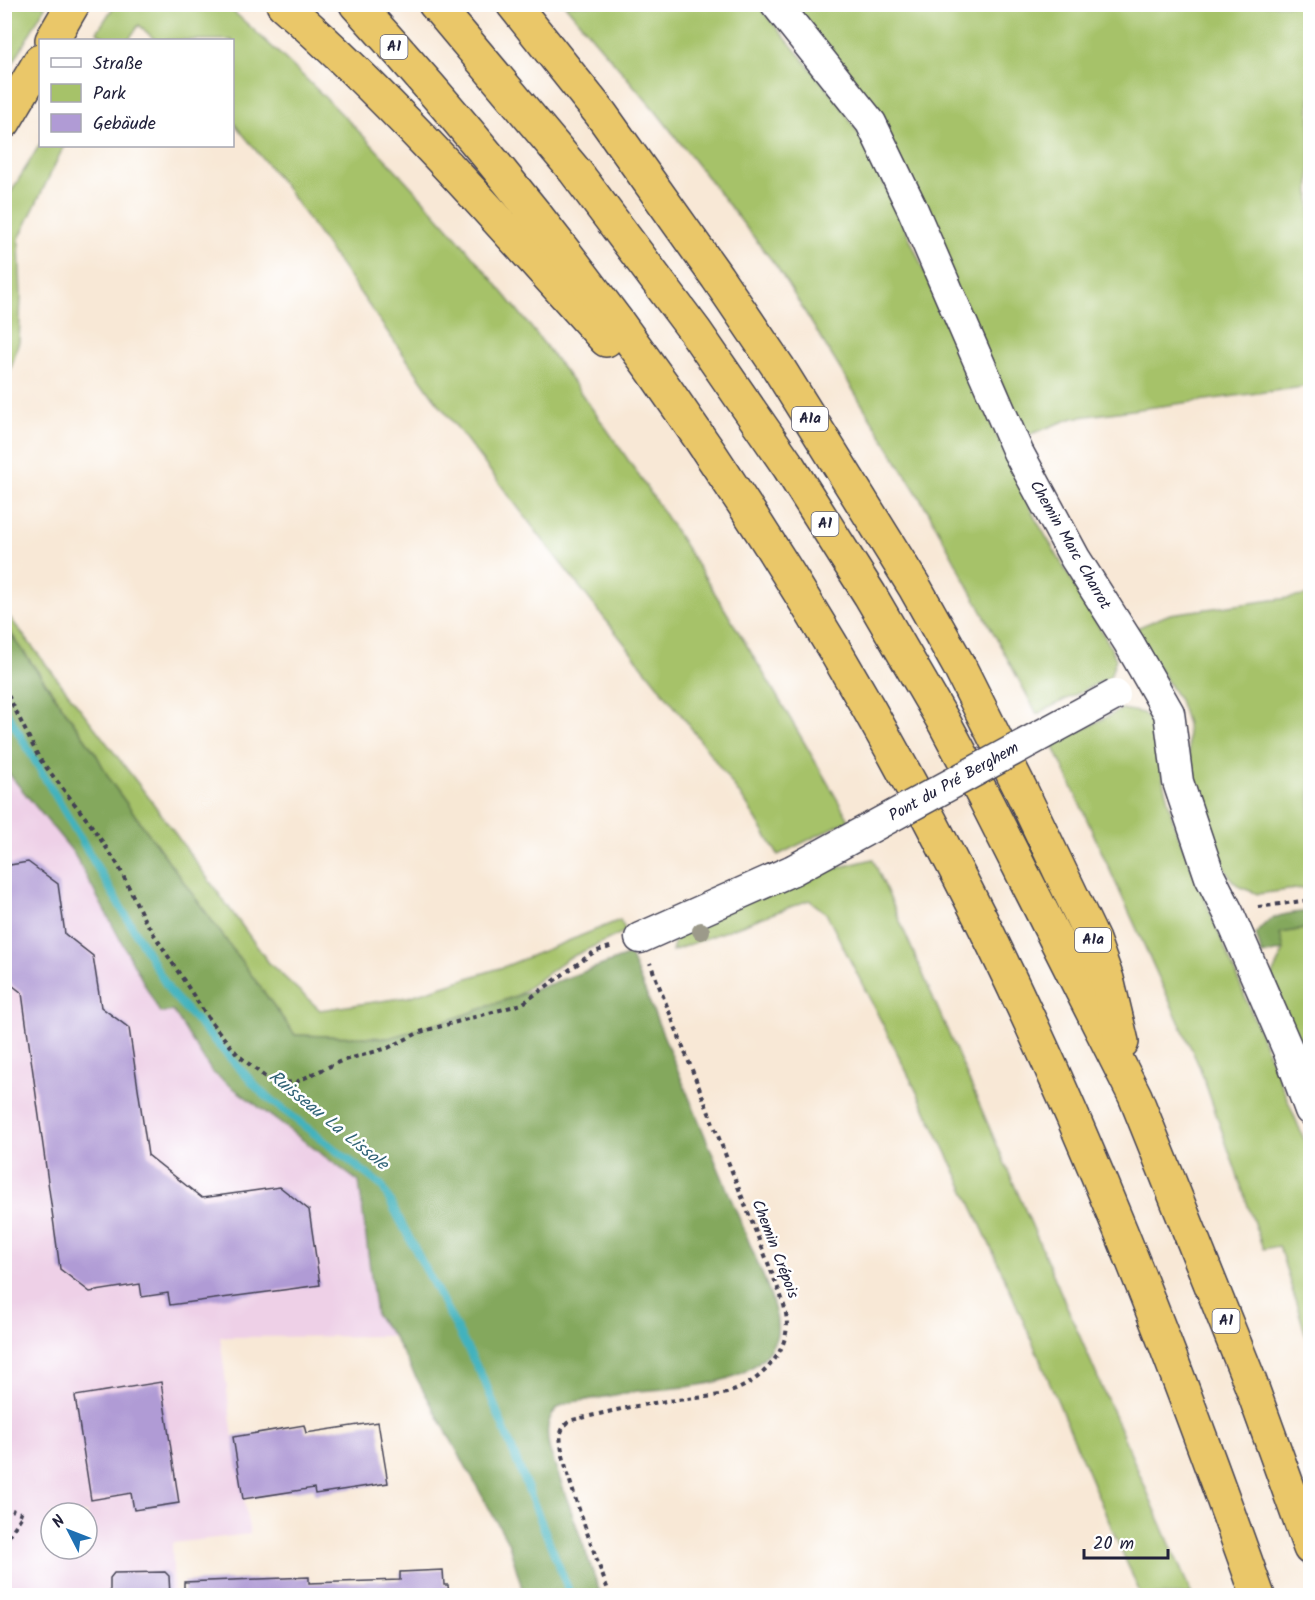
<svg xmlns="http://www.w3.org/2000/svg" width="1315" height="1600" font-family="Kalam,sans-serif">
	<style>
		.built { fill: #eed0e7; fill-rule: evenodd }
		.green { fill: #a6c269; stroke: #647252; stroke-width: 1.5 }
		.forest { fill: #84a85d; stroke: #53654c; stroke-width: 1.5 }
		.lines { fill: none; stroke-linecap: round; stroke-linejoin: round }
		.stream { stroke: #42b2bd; stroke-width: 8 }
		.building { fill: #b09bd5 }
		.minor-casing { stroke: #424052; stroke-width: 33 }
		.highway-casing { stroke: #424052; stroke-width: 36 }
		.path { stroke: #424052; stroke-width: 4; stroke-dasharray: 4.5 4.5; stroke-linecap: butt }
		.minor { stroke: #fff; stroke-width: 30 }
		.highway { stroke: #eac769; stroke-width: 33 }
		.minor-bridge-casing { stroke: #424052; stroke-width: 33; stroke-linecap: butt }
		.minor-bridge { stroke: #fff; stroke-width: 30 }
		.tree { fill: #9c9a8a }
		.labels { text-anchor: middle; dominant-baseline: central; stroke-width: 5; stroke-linejoin: round; paint-order: stroke }
		.shield { fill: #fff; stroke: #646476; stroke-width: 1.5 }
		.shield-label { font-size: 15px; font-weight: bold; fill: #22223b }
		.street-label { font-size: 16px; fill: #22223b; stroke: #fff }
		.water-label { font-size: 18px; font-style: italic; fill: #306376; stroke: #fff }
	</style>
	<rect width="100%" height="100%" fill="#fff"/>
	<filter id="ink" filterUnits="userSpaceOnUse"><feTurbulence type="fractalNoise" baseFrequency=".0167" numOctaves="2"/><feDisplacementMap in="SourceGraphic" scale="12" xChannelSelector="R" yChannelSelector="G"/><feConvolveMatrix kernelMatrix="1 2 1 2 8 2 1 2 1" color-interpolation-filters="sRGB"/></filter>
	<filter id="wash" filterUnits="userSpaceOnUse"><feTurbulence type="fractalNoise" baseFrequency=".008" numOctaves="4" result="noise"/><feDisplacementMap in="SourceGraphic" scale="24" xChannelSelector="R" yChannelSelector="G"/><feGaussianBlur stdDeviation="1.35" result="paint"/><feColorMatrix in="noise" values="0 0 0 0 0 0 0 0 0 0 0 0 0 0 0 0 0 1.4 0 .05"/><feComposite in="paint" operator="in"/></filter>
	<g filter="url(#wash)">
		<rect width="100%" height="100%" fill="#f8e8d6"/>
		<path class="built" d="M4,769L73,852L160,1013L173,1010L212,1073L359,1182L376,1316L393,1336L220,1337L233,1437L250,1534L172,1543L174,1595H5ZM51,1513H87V1549H51Z"/>
		<g class="green">
			<polygon points="5,4 46,5 5,77 4,5"/>
			<path d="M113,5H226C339,105 445,217 538,336C656,488 754,654 849,820L778,855L746,803L686,721L555,556L432,395L284,185L233,122L232,40H155L139,25L128,40H105L106,39L97,32L114,6Z"/>
			<polygon points="565,5 758,5 840,104 864,143 904,225 981,401 1035,518 1108,642 1116,659 1110,677 1037,714 928,511 777,267 657,113"/>
			<polygon points="790,5 1310,5 1310,386 1073,418 1028,435 985,352"/>
			<polygon points="40,144 64,146 19,239 21,296 19,341 5,388 5,202"/>
			<polygon points="1310,595 1310,887 1258,894 1240,887 1232,880 1223,866 1191,784 1187,724 1179,700 1134,629 1170,614"/>
			<polygon points="4,610 150,799 269,963 320,1010 408,997 506,966 620,920 626,931 567,959 518,995 456,1018 389,1038 295,1035 111,782 96,754 5,625"/>
			<polygon points="1122,709 1143,713 1154,725 1164,785 1175,827 1310,1154 1310,1349 1279,1246 1263,1249 1200,1068 1053,745"/>
			<path d="M873,859L1192,1595H1141C1092,1485 1047,1373 998,1263C945,1144 885,1029 826,913L809,900L672,951L677,930L812,874Z"/>
			<polygon points="1310,928 1310,1082 1269,981 1284,950 1279,933"/>
		</g>
		<g class="forest">
			<path d="M4,625L96,754L111,782L295,1035L389,1038L456,1018L630,955L768,1288C772,1302 781,1324 776,1338C757,1388 682,1387 638,1391C623,1393 607,1397 592,1399C584,1401 569,1401 561,1406C545,1415 546,1436 550,1451L601,1595H524L509,1544L393,1336L376,1316L359,1182L212,1072L173,1011L160,1013L73,852L5,769Z"/>
			<path d="M1310,911V928L1280,933L1284,950L1262,955L1256,934C1270,913 1288,914 1310,911Z"/>
		</g>
		<g class="lines">
			<polyline class="stream" points="4,708 171,993 262,1093 382,1186 485,1382 571,1596"/>
		</g>
		<g id="blocks">
			<g class="building">
				<polygon points="28,862 58,884 65,934 93,956 101,1007 129,1028 148,1155 202,1198 280,1187 309,1210 320,1285 170,1305 168,1293 142,1297 140,1284 90,1292 60,1269 22,993 4,979 4,866"/>
				<polygon points="161,1382 179,1503 134,1510 131,1493 91,1500 75,1396"/>
				<polygon points="378,1422 388,1483 315,1494 314,1488 243,1499 233,1437 304,1425 306,1433"/>
				<polygon points="443,1570 444,1585 448,1585 449,1596 184,1596 184,1582 309,1577 309,1583 400,1580 400,1572"/>
				<polygon points="165,1572 169,1576 170,1596 110,1596 110,1578 114,1573"/>
			</g>
		</g>
	</g>
	<g filter="url(#ink)">
		<use href="#blocks" fill-opacity="0" stroke="#424052" stroke-width="1.5"/>
		<g class="lines">
			<defs>
				<g id="minor">
					<polyline points="776,4 871,123 912,208 1018,452 1075,558 1129,643 1169,713 1178,782 1210,877 1228,912 1288,1050 1310,1110"/>
					<polyline points="640,938 793,870"/>
				</g>
				<g id="highway">
					<path d="M283,4C400,107 502,225 606,340"/>
					<path d="M356,4C596,266 799,562 960,878C1079,1109 1171,1351 1258,1596"/>
					<polyline points="435,4 575,171 695,331 789,467 870,595 945,724 985,799 1135,1096 1250,1382 1310,1548"/>
					<polyline points="513,4 601,114 717,277 778,367 914,586 959,666 1023,794 1093,940 1107,979 1122,1042"/>
					<polyline points="52,40 73,4"/>
					<polyline points="4,122 40,61"/>
				</g>
			</defs>
			<use href="#minor" class="minor-casing"/>
			<use href="#highway" class="highway-casing"/>
			<g class="path">
				<polyline points="4,687 39,758 91,825 118,865 144,919 210,1021 238,1055 265,1077 280,1083 296,1082 341,1061 388,1048 420,1032 522,1004 594,952 613,946"/>
				<polyline points="1258,907 1310,900"/>
				<polyline points="4,1400 7,1398"/>
				<polyline points="4,1544 23,1514 12,1510"/>
				<path d="M610,1596C601,1569 555,1453 561,1433C563,1426 567,1423 572,1420C600,1414 627,1407 654,1403C677,1399 701,1399 723,1394C758,1386 793,1351 786,1314C785,1308 783,1302 781,1296L650,963"/>
			</g>
			<use href="#minor" class="minor"/>
			<use href="#highway" class="highway"/>
			<defs>
				<polyline id="minor-bridge" points="793,870 1115,695"/>
			</defs>
			<use href="#minor-bridge" class="minor-bridge-casing"/>
			<use href="#minor-bridge" class="minor-bridge"/>
		</g>
		<circle class="tree" cx="701" cy="931" r="9"/>
	</g>
	<g class="labels">
		<g class="shield">
			<rect x="380.5" y="35" width="27" height="24" rx="4.5"/>
			<rect x="792" y="407" width="36" height="24" rx="4.5"/>
			<rect x="811.5" y="512" width="27" height="24" rx="4.5"/>
			<rect x="1075" y="928" width="36" height="24" rx="4.5"/>
			<rect x="1212.5" y="1309" width="27" height="24" rx="4.5"/>
		</g>
		<g class="shield-label">
			<text x="394" y="47">A1</text>
			<text x="810" y="419">A1a</text>
			<text x="825" y="524">A1</text>
			<text x="1093" y="940">A1a</text>
			<text x="1226" y="1321">A1</text>
		</g>
		<g class="street-label">
			<text transform="translate(1070 545) rotate(60)">Chemin Marc Charrot</text>
			<text transform="translate(954 782) rotate(-29)">Pont du Pré Berghem</text>
			<text transform="translate(775 1249) rotate(69)">Chemin Crépois</text>
		</g>
		<g class="water-label">
			<text transform="translate(328 1121) rotate(39)">Ruisseau La Lissole</text>
		</g>
	</g>
	<rect width="1315" height="1600" fill="none" stroke="#fff" stroke-width="24"/>
	<rect x="39" y="39" width="195" height="108" fill="#ffffff" stroke="#a7a7b1" stroke-width="1.5"/>
	<rect x="51" y="58" width="30" height="9" fill="#ffffff" stroke="#a7a7b1" stroke-width="1.5"/>
	<text x="93" y="69" font-size="18" fill="#22223b">Straße</text>
	<rect x="51" y="84" width="30" height="18" fill="#a6c269" stroke="#a7a7b1" stroke-width="1.5"/>
	<text x="93" y="99" font-size="18" fill="#22223b">Park</text>
	<rect x="51" y="114" width="30" height="18" fill="#b09bd5" stroke="#a7a7b1" stroke-width="1.5"/>
	<text x="93" y="129" font-size="18" fill="#22223b">Gebäude</text>
	<g transform="translate(69 1531) rotate(312)"><circle r="28" fill="#ffffff" stroke="#a7a7b1" stroke-width="1.5"/>
	<path d="M0-4.5L10 22L0 15L-10 22Z" fill="#1f6fb2"/>
	<text y="-9" font-size="16" font-weight="bold" text-anchor="middle" fill="#22223b">N</text>
	</g>
	<path d="M1084 1549v9h84v-9" fill="none" stroke="#22223b" stroke-width="3"/>
	<text x="1093" y="1549" font-size="18" fill="#22223b" stroke="#ffffff" stroke-width="4.5" paint-order="stroke">20 m</text>
</svg>
